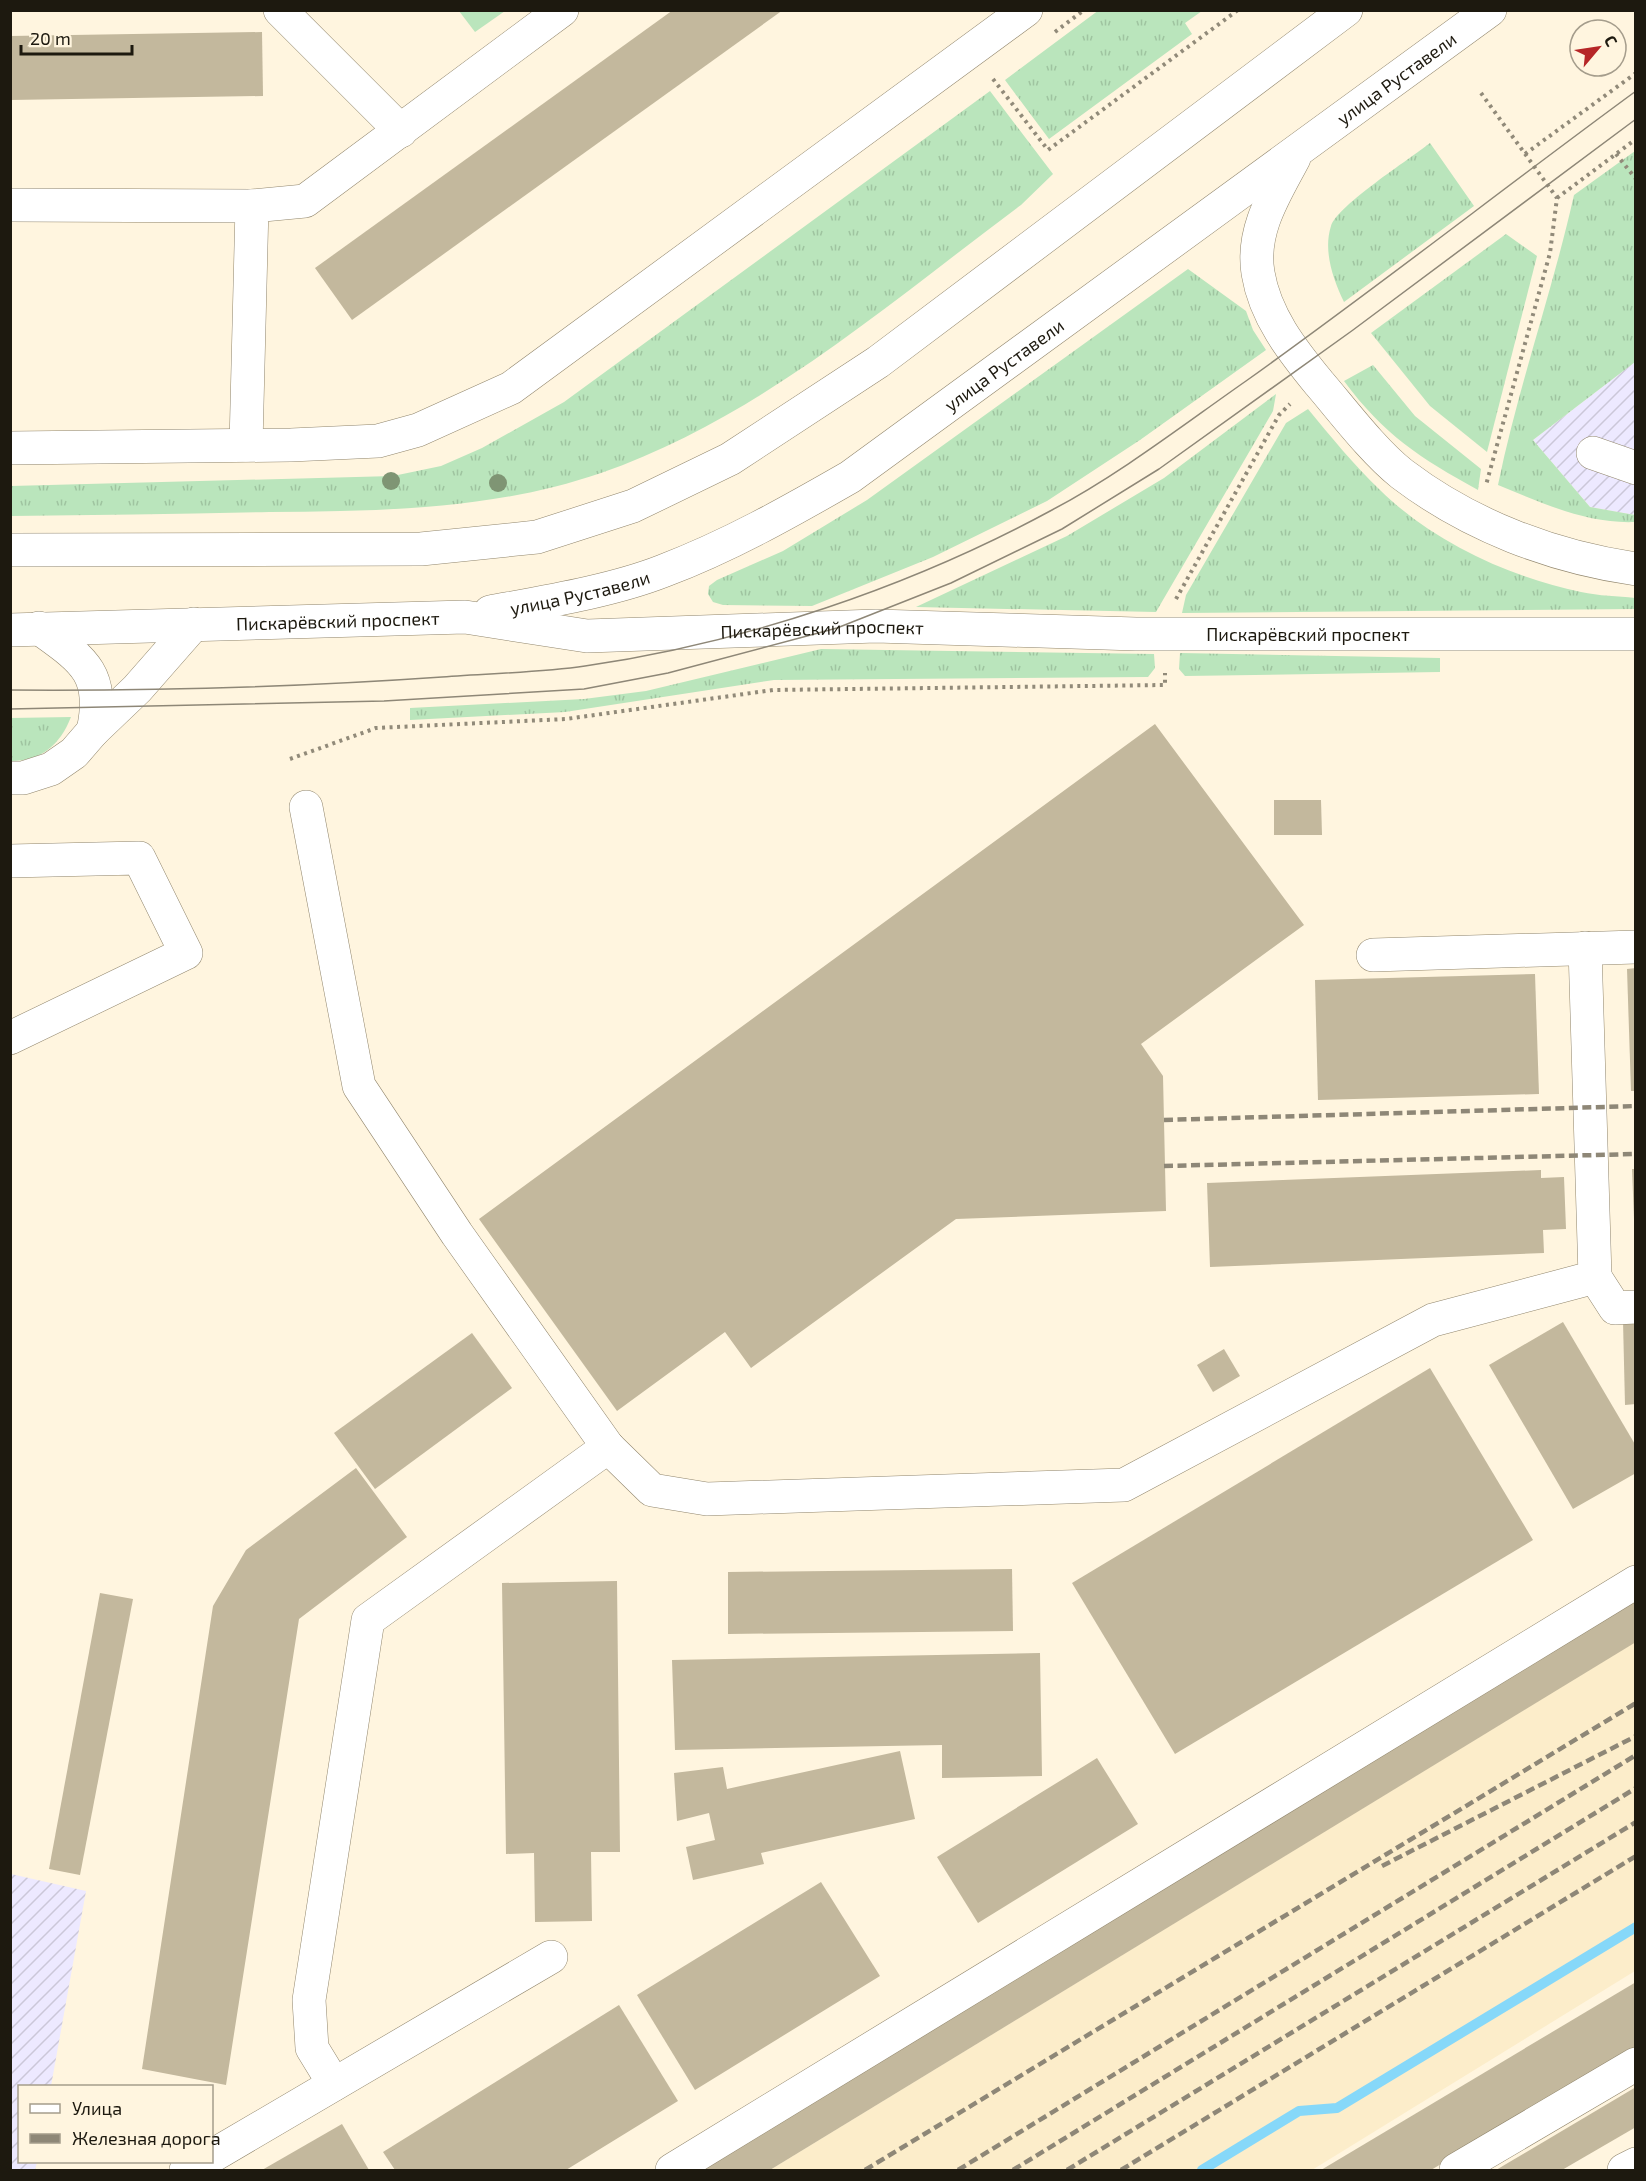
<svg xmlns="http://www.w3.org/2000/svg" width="1646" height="2181" font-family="'Exo 2',sans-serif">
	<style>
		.built { fill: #fcedca }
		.industrial { fill: url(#industrial-furrows) }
		.grass { fill: url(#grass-tufts) }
		.green { fill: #bae5bc }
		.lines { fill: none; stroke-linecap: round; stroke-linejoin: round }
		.stream { stroke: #86d8f9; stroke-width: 10 }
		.building { fill: #c3b89d }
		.minor-casing { stroke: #91866d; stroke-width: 34 }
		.major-casing { stroke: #91866d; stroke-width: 34 }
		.path { stroke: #918a79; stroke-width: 4; stroke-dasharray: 3 4.5; stroke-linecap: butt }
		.minor { stroke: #fff; stroke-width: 33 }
		.major { stroke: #fff; stroke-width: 33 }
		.tram { stroke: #8e8777; stroke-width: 1.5 }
		.rail { stroke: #8e8777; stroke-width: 4.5; stroke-dasharray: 9 4.5; stroke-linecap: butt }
		.tree { fill: #7f9574 }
		.labels { text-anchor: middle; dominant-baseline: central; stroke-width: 5; stroke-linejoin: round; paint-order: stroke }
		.street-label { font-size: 18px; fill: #1d190f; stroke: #fff5df }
	</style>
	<defs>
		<pattern id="industrial-furrows" width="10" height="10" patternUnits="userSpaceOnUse" patternTransform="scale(1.5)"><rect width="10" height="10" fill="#ede9ff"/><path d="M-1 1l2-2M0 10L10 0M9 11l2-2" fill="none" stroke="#cbc7d9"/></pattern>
		<pattern id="grass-tufts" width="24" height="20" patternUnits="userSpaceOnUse" patternTransform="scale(1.5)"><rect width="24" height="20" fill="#bae5bc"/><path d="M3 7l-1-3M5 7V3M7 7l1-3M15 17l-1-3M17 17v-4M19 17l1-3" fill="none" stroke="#9fc4a0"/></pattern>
	</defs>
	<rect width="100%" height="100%" fill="#fff5df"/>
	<polygon class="built" points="1635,1642 1635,1971 1312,2170 770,2170"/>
	<g class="industrial">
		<polygon points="1635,362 1635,515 1590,507 1533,440"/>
		<polygon points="11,1874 86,1891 51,2086 20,2086 20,2162 37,2162 35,2170 11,2170"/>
	</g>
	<g class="grass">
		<polygon points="1099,10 1202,11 1185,23 1192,34 1049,139 1005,80"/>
		<path d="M990,91L1053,174L1021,205C889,303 759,418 601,473C493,510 382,511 269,512C183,514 97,515 11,516V486L393,476L441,466L482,448L564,402Z"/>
		<path d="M1430,143L1474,206L1344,302C1333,279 1323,251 1331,226C1338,205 1410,159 1430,143Z"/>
		<path d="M1635,151V362L1533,440L1590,507L1635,515V522C1587,524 1542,503 1498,485C1518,387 1552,293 1574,195Z"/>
		<polygon points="1506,234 1537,256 1487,452 1430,406 1371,333"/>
		<polygon points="1188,269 1246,311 1253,330 1266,350 1140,440 1047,501 933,557 812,606 723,605 713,602 708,594 709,586 717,580 783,551 867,500"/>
		<path d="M1373,365L1415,416L1481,469L1478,490C1420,458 1384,435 1344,381Z"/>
		<polygon points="1276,394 1273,411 1156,612 916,607 1067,536 1164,478"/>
		<path d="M1308,409C1331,437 1354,465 1380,490C1433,542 1509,577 1581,592C1599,596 1618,596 1635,598V609L1182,613L1186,595L1286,423Z"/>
		<polygon points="821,649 1154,654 1155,668 1148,677 774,680 565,712 410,720 410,708 584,699 646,691"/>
		<polygon points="1180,653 1440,658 1440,672 1185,676 1179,669"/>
		<path d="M71,717C60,745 41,761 11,761L10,718Z"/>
	</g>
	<polygon class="green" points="459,11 505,11 475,32"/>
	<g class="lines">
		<polyline class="stream" points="1202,2170 1299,2111 1337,2108 1636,1927"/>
	</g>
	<g class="building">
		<polygon points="673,10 783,10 352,320 315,268"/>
		<polygon points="262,32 263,96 10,100 10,36"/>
		<polygon points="1155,724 1304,925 1141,1044 1163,1076 1166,1211 956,1219 751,1368 725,1332 617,1411 479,1219"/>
		<polygon points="1274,800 1321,800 1322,835 1274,835"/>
		<polygon points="1636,968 1636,1091 1631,1091 1627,969"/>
		<polygon points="1535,974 1539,1094 1318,1100 1315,980"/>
		<polygon points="1632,1169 1636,1169 1636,1219 1634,1219"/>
		<polygon points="1541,1170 1541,1178 1564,1177 1566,1229 1543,1230 1544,1253 1210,1267 1207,1183"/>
		<polygon points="1623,1321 1636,1321 1636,1404 1625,1405"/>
		<polygon points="1563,1322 1636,1446 1636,1473 1573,1509 1489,1365"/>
		<polygon points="472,1333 512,1388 375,1489 334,1433"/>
		<polygon points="1224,1349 1240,1376 1213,1392 1197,1365"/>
		<polygon points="1430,1368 1533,1540 1175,1754 1072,1583"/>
		<polygon points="356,1468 407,1537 299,1619 226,2085 142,2069 213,1606 246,1550"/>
		<polygon points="1012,1569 1013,1631 728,1634 728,1572"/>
		<polygon points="617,1581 620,1852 591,1852 592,1921 535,1922 534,1853 506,1854 502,1583"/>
		<polygon points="100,1593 133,1599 80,1875 49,1869"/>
		<polygon points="1636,1601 1636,1642 770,2170 702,2170"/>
		<polygon points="1040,1653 1042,1776 942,1778 942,1745 675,1750 672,1660"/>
		<polygon points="900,1751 915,1819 761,1853 764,1864 693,1880 686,1847 715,1840 709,1813 677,1821 674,1773 723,1767 727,1789"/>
		<polygon points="1097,1758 1138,1824 978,1923 937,1857"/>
		<polygon points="821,1882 880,1976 695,2090 637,1995"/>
		<polygon points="1636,1982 1636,2048 1431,2170 1321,2170"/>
		<polygon points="619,2005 678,2101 566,2170 395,2170 383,2152"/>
		<polygon points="1636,2087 1636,2127 1562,2170 1496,2170"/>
		<polygon points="342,2124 369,2170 262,2170"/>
	</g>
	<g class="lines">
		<defs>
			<g id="minor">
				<polyline points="280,10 401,131"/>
				<polyline points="10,205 252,206"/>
				<polyline points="246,445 252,206 305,201 562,10"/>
				<polyline points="10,448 291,445 378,441 418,430 511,388 1026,10"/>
				<polyline points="1593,453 1636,468"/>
				<path d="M39,628C82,659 106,673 93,731"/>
				<polyline points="10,778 23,778 51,769 74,753 93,731 137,689 194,624"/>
				<polyline points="306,807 359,1086 457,1234 608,1447 652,1490 707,1499 1124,1485 1433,1320 1595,1277 1585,948"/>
				<polyline points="10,861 139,858 186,953 10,1038"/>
				<polyline points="1373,955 1636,947"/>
				<polyline points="1595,1277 1615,1308 1636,1307"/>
				<polyline points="334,2084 312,2048 309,2000 368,1620 608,1447"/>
				<polyline points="212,2156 551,1957"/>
				<polyline points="186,2170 201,2162"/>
				<polyline points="672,2170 1636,1582"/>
				<polyline points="1456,2170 1636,2064"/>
				<polyline points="1624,2170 1636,2164"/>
			</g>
			<g id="major">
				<path d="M1294,158C1275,194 1251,230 1258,273C1265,316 1292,350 1319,383C1343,411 1373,451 1402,474C1469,525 1552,557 1636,569"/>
				<polyline points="10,550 421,549 537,537 633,506 730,459 878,362 1346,10"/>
				<path id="s1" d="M490,612C544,602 612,591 663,571C729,546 789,512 850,477L1490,10"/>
				<path id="s2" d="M10,630L465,617L587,636L876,626L1136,634H1636"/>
			</g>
		</defs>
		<use href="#minor" class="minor-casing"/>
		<use href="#major" class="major-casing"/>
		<g class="path">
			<polyline points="1055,32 1084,10"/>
			<polyline points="993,79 1048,150 1238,10"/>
			<polyline points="1481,93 1557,198 1550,253 1486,485"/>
			<polyline points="1525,154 1636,73"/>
			<polyline points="1616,154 1636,179"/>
			<polyline points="1557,198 1636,139"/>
			<polyline points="1176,599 1279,415 1290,404"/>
			<polyline points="290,759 376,728 566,719 773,690 1165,685 1165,673"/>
		</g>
		<use href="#minor" class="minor"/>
		<use href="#major" class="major"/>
		<g class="tram">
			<path d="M10,690C154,691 299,687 442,677C489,673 538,673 585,666C744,643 910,587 1052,510C1120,474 1183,425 1246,381C1378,287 1505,187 1636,91"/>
			<polyline points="10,709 384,701 584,689 668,673 837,628 951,583 1062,529 1159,469 1353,330 1636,119"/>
		</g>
		<g class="rail">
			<polyline points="1164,1120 1636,1106"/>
			<polyline points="1164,1166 1636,1154"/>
			<polyline points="1382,1866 1636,1736"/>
			<polyline points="865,2170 1636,1703"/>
			<polyline points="958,2170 1636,1755"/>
			<polyline points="1013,2170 1636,1788"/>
			<polyline points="1067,2170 1636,1822"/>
			<polyline points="1121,2170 1636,1856"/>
		</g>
	</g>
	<g class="tree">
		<circle cx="391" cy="481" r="9"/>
		<circle cx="498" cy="483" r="9"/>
	</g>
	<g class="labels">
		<g class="street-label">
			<text stroke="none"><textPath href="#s1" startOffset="1064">улица Руставели</textPath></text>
			<text stroke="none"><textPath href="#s1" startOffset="578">улица Руставели</textPath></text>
			<text stroke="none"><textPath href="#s1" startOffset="92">улица Руставели</textPath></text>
			<text stroke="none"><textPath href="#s2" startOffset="328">Пискарёвский проспект</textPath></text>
			<text stroke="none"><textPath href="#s2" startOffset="814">Пискарёвский проспект</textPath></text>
			<text stroke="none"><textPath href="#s2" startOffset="1300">Пискарёвский проспект</textPath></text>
		</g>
	</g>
	<rect width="1646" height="2181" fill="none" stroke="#1d190f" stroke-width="24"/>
	<rect x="18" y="2085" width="195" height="78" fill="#fff5df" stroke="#a59d8c" stroke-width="1.5"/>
	<rect x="30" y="2104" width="30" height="9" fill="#ffffff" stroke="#a59d8c" stroke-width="1.5"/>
	<text x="72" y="2115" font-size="18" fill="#1d190f">Улица</text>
	<rect x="30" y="2134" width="30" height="9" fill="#8e8777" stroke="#a59d8c" stroke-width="1.5"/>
	<text x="72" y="2145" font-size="18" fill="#1d190f">Железная дорога</text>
	<g transform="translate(1598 48) rotate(61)"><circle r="28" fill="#fff5df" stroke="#a59d8c" stroke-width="1.5"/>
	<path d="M0-4.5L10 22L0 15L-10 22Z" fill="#b62627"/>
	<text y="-9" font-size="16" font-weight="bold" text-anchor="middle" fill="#1d190f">С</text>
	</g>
	<path d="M21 45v9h111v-9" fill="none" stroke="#1d190f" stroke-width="3"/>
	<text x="30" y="45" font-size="18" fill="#1d190f" stroke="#fff5df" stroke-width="4.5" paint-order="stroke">20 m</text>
</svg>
